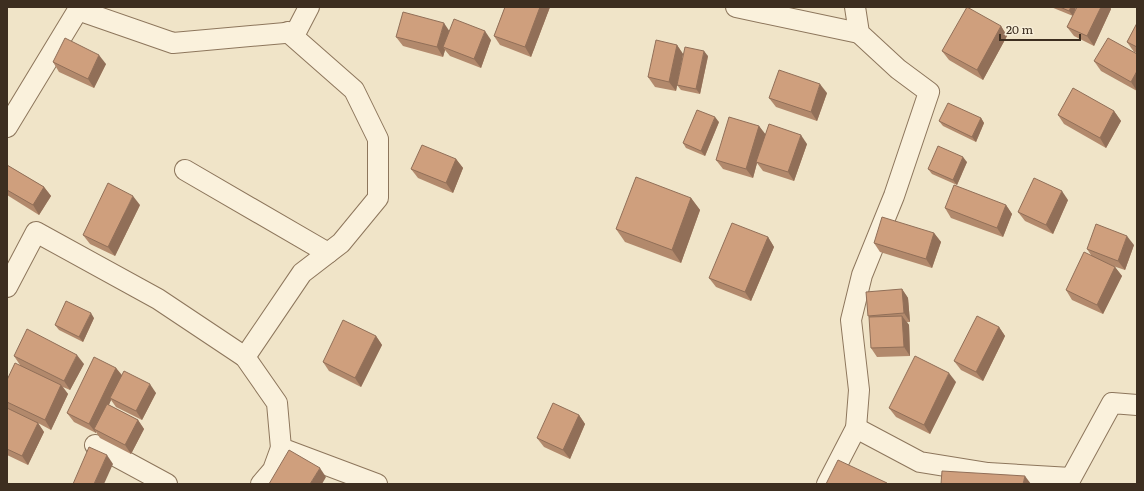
<svg xmlns="http://www.w3.org/2000/svg" width="1144" height="491" font-family="Literata,serif">
	<style>
		.lines { fill: none; stroke-linecap: round; stroke-linejoin: round }
		.street-casing { stroke: #8d765c; stroke-width: 22 }
		.street { stroke: #faf1dc; stroke-width: 20 }
		.wall { fill: #b2896c }
		.shaded-wall { fill: #916f58 }
		.building { fill: #cf9f7d; stroke: #916f58 }
	</style>
	<rect width="100%" height="100%" fill="#f0e4c8"/>
	<g class="lines">
		<defs>
			<g id="street">
				<polyline points="736,7 859,33"/>
				<polyline points="7,127 78,10 173,43 296,32 309,7"/>
				<polyline points="185,170 328,253"/>
				<polyline points="7,287 36,232 158,299 245,357 277,403 281,448 377,484"/>
				<polyline points="245,357 302,273 341,243 378,198 378,139 354,90 288,32"/>
				<polyline points="856,428 920,462 988,473 1071,478 1112,403 1137,405"/>
				<polyline points="95,445 167,484"/>
				<polyline points="261,484 273,470 281,448"/>
				<polyline points="827,484 856,428 859,390 851,320 862,275 894,196 929,92 898,69 859,33 855,7"/>
			</g>
		</defs>
		<use href="#street" class="street-casing"/>
		<use href="#street" class="street"/>
	</g>
	<g class="wall">
		<polygon points="505,7 550,7 531,57 500,45 494,36"/>
		<polygon points="1051,7 1076,7 1073,16"/>
		<polygon points="1077,7 1110,7 1111,9 1094,46 1074,36 1067,27"/>
		<polygon points="1137,23 1137,53 1134,52 1127,42"/>
		<polygon points="1001,26 1007,36 983,80 949,60 942,51"/>
		<polygon points="396,37 491,40 481,68 450,56 445,50 443,57 403,46"/>
		<polygon points="677,45 683,54 676,91 655,87 648,77"/>
		<polygon points="1137,54 1137,91 1101,71 1094,61"/>
		<polygon points="708,56 700,94 681,90 677,85"/>
		<polygon points="53,62 106,64 94,88 59,72"/>
		<polygon points="827,93 817,121 776,107 769,98"/>
		<polygon points="1114,111 1121,121 1106,148 1064,124 1058,115"/>
		<polygon points="981,118 984,123 976,142 943,126 939,121"/>
		<polygon points="719,122 705,156 686,148 683,143"/>
		<polygon points="759,126 765,134 807,144 794,181 763,171 757,163 753,178 723,169 716,160"/>
		<polygon points="456,159 463,168 453,193 418,178 411,169"/>
		<polygon points="967,162 957,185 932,174 928,169"/>
		<polygon points="7,165 44,187 51,196 39,215 7,195"/>
		<polygon points="691,198 700,210 681,263 625,242 616,229"/>
		<polygon points="1068,200 1053,234 1025,221 1018,212"/>
		<polygon points="140,205 115,256 90,244 83,235"/>
		<polygon points="1006,205 1012,214 1003,237 951,218 945,208"/>
		<polygon points="934,233 941,242 932,268 880,252 874,243"/>
		<polygon points="768,237 774,247 751,301 716,287 709,278"/>
		<polygon points="1134,245 1125,270 1110,265 1115,267 1122,276 1103,314 1072,300 1066,290 1091,255 1087,249"/>
		<polygon points="902,289 908,298 910,322 907,322 909,325 910,356 877,357 871,348 870,318 868,316"/>
		<polygon points="94,318 83,342 59,330 55,325"/>
		<polygon points="999,327 1005,336 983,381 961,370 954,361"/>
		<polygon points="376,336 382,345 361,387 329,371 323,362"/>
		<polygon points="14,356 84,364 70,390 63,387 68,394 51,430 38,423 44,432 28,465 7,455 7,380 20,365"/>
		<polygon points="116,368 122,375 156,393 142,420 116,407 111,400 109,405 138,420 144,429 131,454 100,438 96,432 96,433 74,422 67,413"/>
		<polygon points="956,382 930,434 896,417 889,408"/>
		<polygon points="579,415 585,424 570,459 544,447 537,438"/>
	</g>
	<g class="shaded-wall">
		<polygon points="540,7 550,7 531,57 525,47"/>
		<polygon points="1071,7 1076,7 1073,16 1069,11"/>
		<polygon points="1101,7 1110,7 1111,9 1094,46 1087,36"/>
		<polygon points="444,23 450,32 443,47 445,50 443,57 437,47"/>
		<polygon points="1001,26 1007,36 983,80 977,70"/>
		<polygon points="485,31 491,40 481,68 474,59"/>
		<polygon points="677,45 683,54 676,91 669,82"/>
		<polygon points="704,51 708,56 700,94 696,89"/>
		<polygon points="99,55 106,64 94,88 88,79"/>
		<polygon points="1137,71 1137,91 1131,82"/>
		<polygon points="820,84 827,93 817,121 811,112"/>
		<polygon points="1114,111 1121,121 1106,148 1100,138"/>
		<polygon points="715,117 719,122 705,156 701,151"/>
		<polygon points="981,118 984,123 976,142 972,137"/>
		<polygon points="759,126 766,135 756,162 757,163 753,178 746,169"/>
		<polygon points="801,135 807,144 794,181 788,172"/>
		<polygon points="963,157 967,162 957,185 953,180"/>
		<polygon points="456,159 463,168 453,193 446,183"/>
		<polygon points="44,187 51,196 39,215 33,205"/>
		<polygon points="1062,191 1068,200 1053,234 1046,225"/>
		<polygon points="133,196 140,205 115,256 108,247"/>
		<polygon points="691,198 700,210 681,263 672,250"/>
		<polygon points="1006,205 1012,214 1003,237 997,228"/>
		<polygon points="934,233 941,242 932,268 926,259"/>
		<polygon points="1127,236 1134,245 1125,270 1118,261"/>
		<polygon points="768,237 774,247 751,301 745,292"/>
		<polygon points="1115,267 1122,276 1103,314 1097,305"/>
		<polygon points="902,289 908,298 910,322 904,313"/>
		<polygon points="91,313 94,318 83,342 79,337"/>
		<polygon points="902,316 909,325 910,356 904,347"/>
		<polygon points="999,327 1005,336 983,381 976,372"/>
		<polygon points="376,336 382,345 361,387 355,378"/>
		<polygon points="77,355 84,364 70,390 64,381"/>
		<polygon points="116,368 123,377 110,398 111,400 97,430 94,429 96,432 96,433 89,424"/>
		<polygon points="949,373 956,382 930,434 924,425"/>
		<polygon points="150,384 156,393 142,420 136,411"/>
		<polygon points="61,385 68,394 51,430 45,420"/>
		<polygon points="579,415 585,424 570,459 563,450"/>
		<polygon points="138,420 144,429 131,454 125,445"/>
		<polygon points="38,423 44,432 28,465 22,456"/>
		<polygon points="107,455 113,464 104,484 94,484"/>
		<polygon points="320,468 326,477 322,484 310,484"/>
		<polygon points="1025,476 1031,484 1023,484"/>
	</g>
	<g class="building">
		<polygon points="505,7 540,7 525,47 494,36"/>
		<polygon points="967,7 1001,26 977,70 942,51"/>
		<polygon points="1060,7 1071,7 1069,11"/>
		<polygon points="1077,7 1101,7 1087,36 1067,27"/>
		<polygon points="403,12 444,23 437,47 396,37"/>
		<polygon points="454,19 485,31 474,59 443,47"/>
		<polygon points="1137,23 1137,47 1127,42"/>
		<polygon points="65,38 99,55 88,79 53,62"/>
		<polygon points="1108,38 1137,54 1137,71 1131,82 1094,61"/>
		<polygon points="656,40 677,45 669,82 648,77"/>
		<polygon points="685,47 704,51 696,89 677,85"/>
		<polygon points="779,70 820,84 811,112 769,98"/>
		<polygon points="1073,88 1114,111 1100,138 1058,115"/>
		<polygon points="948,103 981,118 972,137 939,121"/>
		<polygon points="697,110 715,117 701,151 683,143"/>
		<polygon points="729,117 759,126 746,169 716,160"/>
		<polygon points="769,124 801,135 788,172 756,162"/>
		<polygon points="422,145 456,159 446,183 411,169"/>
		<polygon points="938,146 963,157 953,180 928,169"/>
		<polygon points="7,165 44,187 33,205 7,190"/>
		<polygon points="636,177 691,198 672,250 616,229"/>
		<polygon points="1034,178 1062,191 1046,225 1018,212"/>
		<polygon points="108,183 133,196 108,247 83,235"/>
		<polygon points="954,185 1006,205 997,228 945,208"/>
		<polygon points="882,217 934,233 926,259 874,243"/>
		<polygon points="732,223 768,237 745,292 709,278"/>
		<polygon points="1096,224 1127,236 1118,261 1087,249"/>
		<polygon points="1084,252 1115,267 1097,305 1066,290"/>
		<polygon points="902,289 904,313 868,316 866,292"/>
		<polygon points="66,301 91,313 79,337 55,325"/>
		<polygon points="902,316 904,347 871,348 869,317"/>
		<polygon points="977,316 999,327 976,372 954,361"/>
		<polygon points="343,320 376,336 355,378 323,362"/>
		<polygon points="27,329 77,355 64,381 14,356"/>
		<polygon points="915,356 949,373 924,425 889,408"/>
		<polygon points="94,357 116,368 89,424 67,413"/>
		<polygon points="15,363 61,385 45,420 7,402 7,380"/>
		<polygon points="124,371 150,384 136,411 110,398"/>
		<polygon points="553,403 579,415 563,450 537,438"/>
		<polygon points="107,404 138,420 125,445 94,429"/>
		<polygon points="7,408 38,423 22,456 7,449"/>
		<polygon points="89,447 107,455 94,484 73,484"/>
		<polygon points="289,450 320,468 310,484 269,484"/>
		<polygon points="838,460 887,483 887,484 826,484"/>
		<polygon points="942,471 1025,476 1023,484 941,484"/>
	</g>
	<rect width="1144" height="491" fill="none" stroke="#3d2e20" stroke-width="16"/>
	<path d="M1000 34v6h80v-6" fill="none" stroke="#3d2e20" stroke-width="2"/>
	<text x="1006" y="34" font-size="12" fill="#3d2e20" stroke="#f7eed8" stroke-width="3" paint-order="stroke">20 m</text>
</svg>
